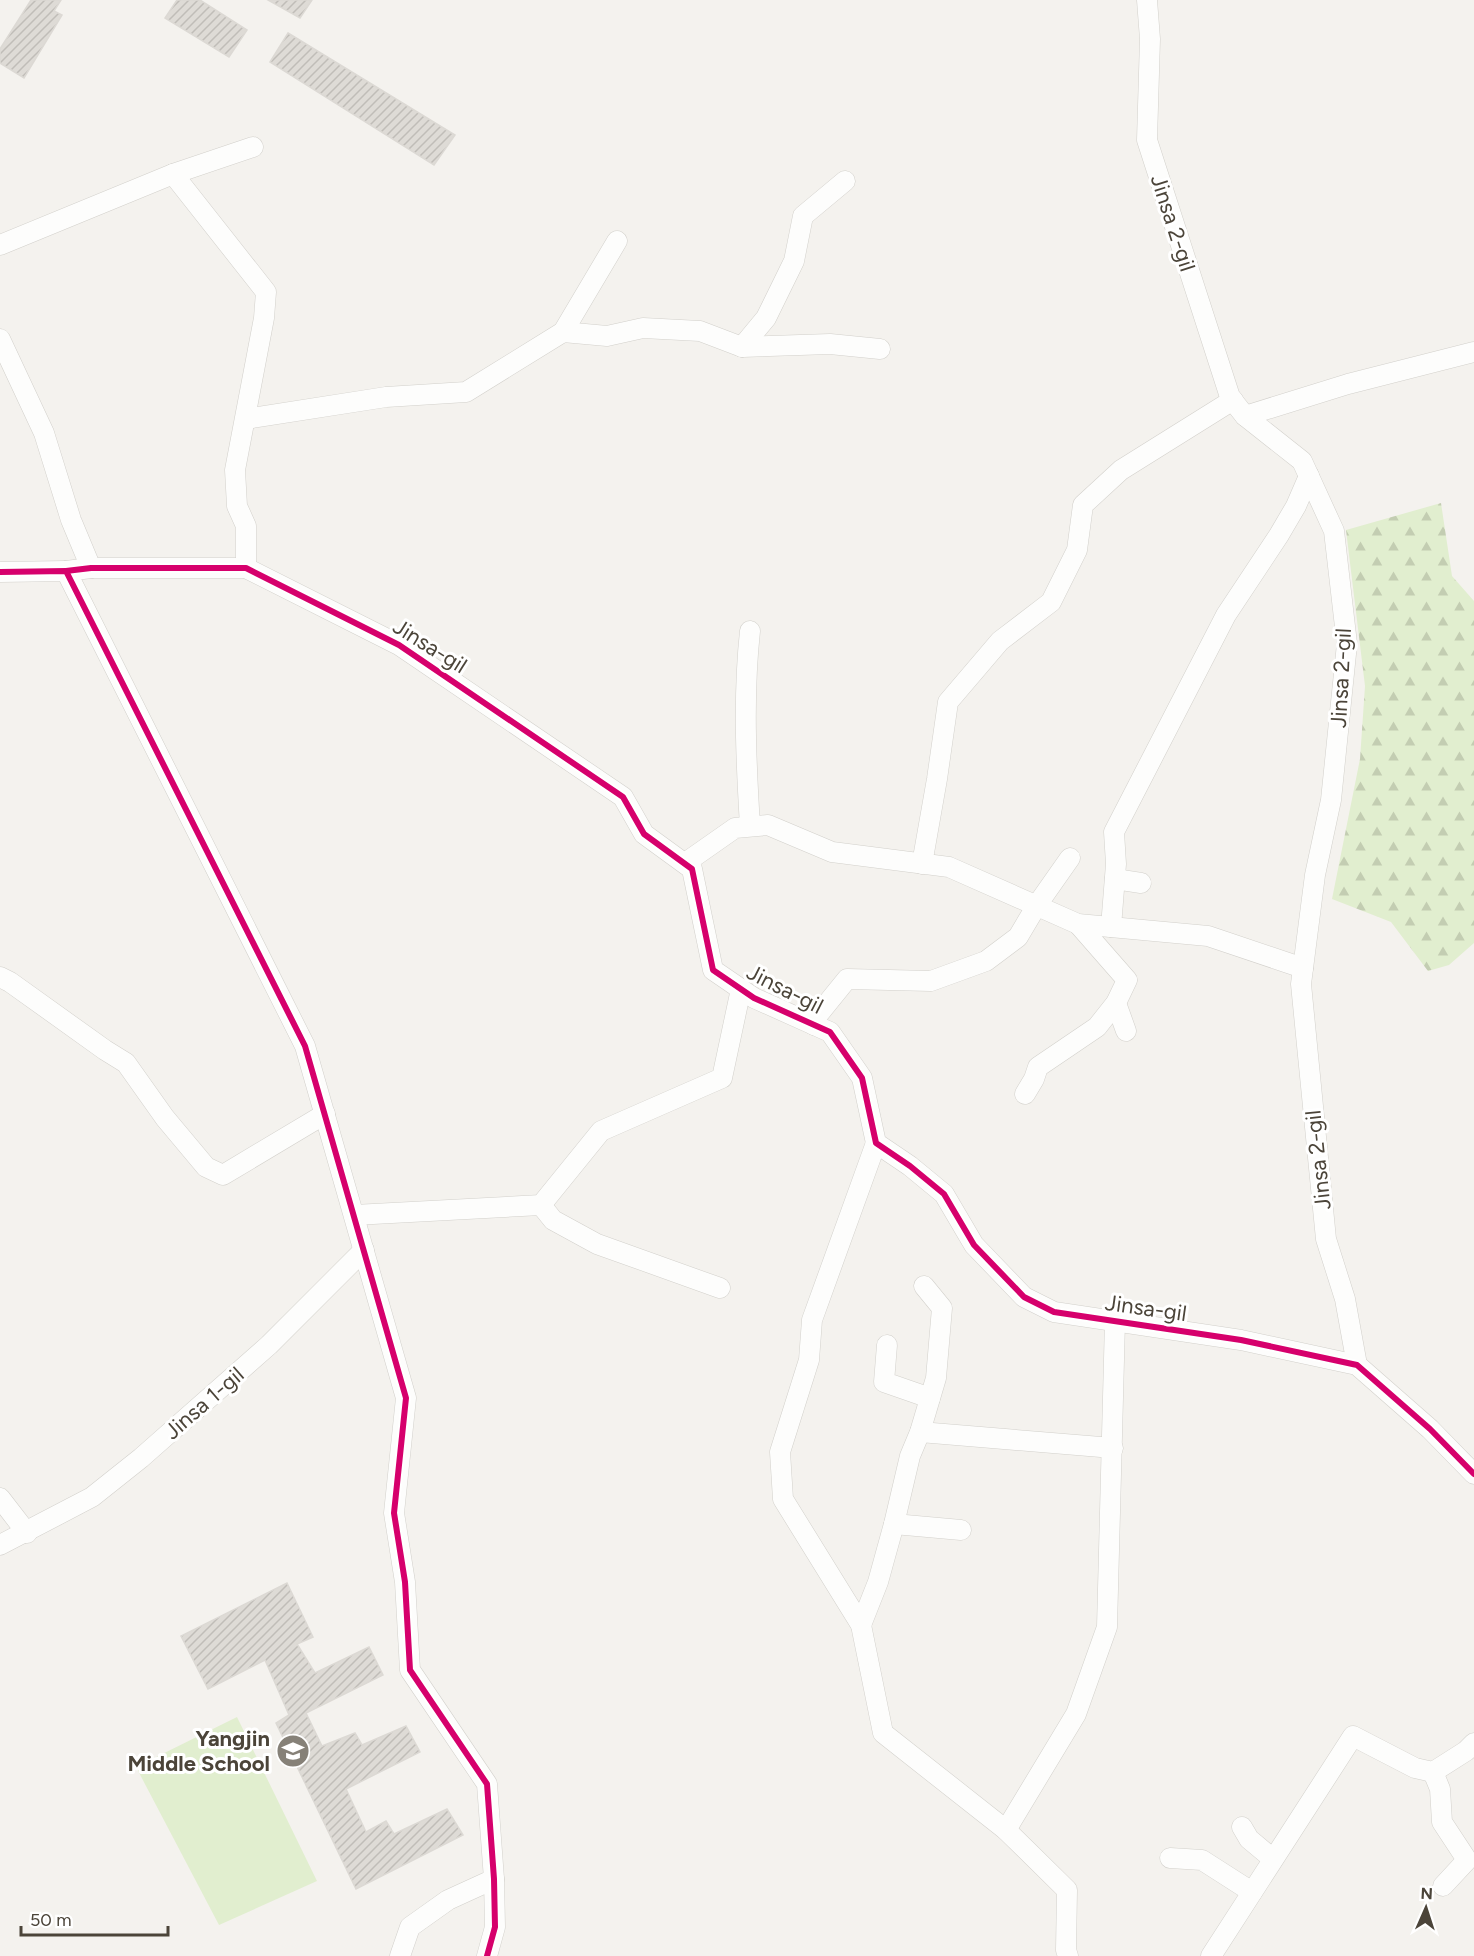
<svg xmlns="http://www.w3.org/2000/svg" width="1474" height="1956" font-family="Figtree,sans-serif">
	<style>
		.grass { fill: #e1eecf }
		.forest { fill: url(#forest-firs) }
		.building { fill: url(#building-hatch); stroke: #dcd9d4; stroke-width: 1.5 }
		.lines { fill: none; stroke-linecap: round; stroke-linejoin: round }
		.street-casing { stroke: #d2d0cb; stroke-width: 21 }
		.street { stroke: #fdfdfc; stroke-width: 20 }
		.cycleway-casing { stroke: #fff; stroke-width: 10 }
		.cycleway { stroke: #d6006c; stroke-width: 6 }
		.labels { text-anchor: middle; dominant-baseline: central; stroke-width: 6; stroke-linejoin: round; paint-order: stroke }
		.street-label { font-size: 22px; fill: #4b4439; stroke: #fff }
		.poi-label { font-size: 22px; font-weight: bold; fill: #4b4439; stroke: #fff; text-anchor: end }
	</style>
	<defs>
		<pattern id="forest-firs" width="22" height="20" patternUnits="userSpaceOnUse" patternTransform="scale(1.5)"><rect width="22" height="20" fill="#e1eecf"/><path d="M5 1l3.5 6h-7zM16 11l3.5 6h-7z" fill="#c3cdb2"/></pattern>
		<pattern id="building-hatch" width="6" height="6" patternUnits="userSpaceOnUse" patternTransform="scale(1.5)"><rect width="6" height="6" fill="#dedbd6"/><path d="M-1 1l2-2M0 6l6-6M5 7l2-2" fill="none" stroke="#c0bdb8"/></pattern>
	</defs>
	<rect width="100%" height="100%" fill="#f4f2ee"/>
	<polygon class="grass" points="237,1717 317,1881 219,1925 136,1767"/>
	<polygon class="forest" points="1441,503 1452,576 1474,601 1474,943 1449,965 1428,971 1391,922 1332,899 1360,759 1365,686 1346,530"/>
	<g class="building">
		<polygon points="31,0 61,0 54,11 62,15 24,78 0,63 0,49"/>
		<polygon points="177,0 200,0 247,30 229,57 165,18"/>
		<polygon points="268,0 312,0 300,18"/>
		<polygon points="288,33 455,135 434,165 270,62"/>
		<polygon points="287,1583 313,1637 297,1644 315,1673 369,1647 383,1675 306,1713 322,1746 355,1733 362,1745 406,1726 420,1752 346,1789 366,1832 386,1821 394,1834 447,1809 463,1835 356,1889 276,1723 289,1715 265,1660 208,1689 181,1636"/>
	</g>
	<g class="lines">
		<defs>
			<g id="street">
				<polyline points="1147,0 1150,39 1147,140 1230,397 1245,416 1302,461 1334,531 1347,644 1331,800 1315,875 1301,984 1326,1239 1345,1299 1357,1365"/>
				<polyline points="173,174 266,292 264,318 235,470 237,506 246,526 246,568"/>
				<polyline points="0,245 173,174 253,147"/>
				<polyline points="563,332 607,336 643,328 700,331 742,347 830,344 880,349"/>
				<polyline points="0,339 44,433 71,520 91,568"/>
				<polyline points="742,347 766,318 794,261 803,216 845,181"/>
				<polyline points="1245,416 1348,384 1474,352"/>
				<polyline points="246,419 386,397 466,392 563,332 617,241"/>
				<polyline points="66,571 91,568 246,568 399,645 623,797 644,834 692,869 713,970 754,998 830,1032 862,1078 876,1143 910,1166 944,1194 974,1245 1024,1297 1054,1312 1241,1340 1357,1365 1430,1429 1474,1474"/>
				<polyline points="0,572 66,571 305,1046 406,1398 394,1513 405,1582 410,1670 487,1784 494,1879 495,1927 487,1956"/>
				<path d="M750,631C743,696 746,761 750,826"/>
				<polyline points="685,863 735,828 768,825 832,852 949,867 1078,924 1208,936 1303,968"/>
				<polyline points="922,864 937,779 948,702 1000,641 1051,602 1077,550 1083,505 1121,470 1233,400"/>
				<polyline points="1115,879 1141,883"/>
				<polyline points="1111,927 1116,864 1114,832 1226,615 1279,535 1296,506 1309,476"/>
				<polyline points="0,977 10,982 105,1050 126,1063 165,1118 206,1167 223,1175 325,1114"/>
				<polyline points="1116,1003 1126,1031"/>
				<polyline points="814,1025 817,1016 847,979 931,981 986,961 1018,937 1037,905 1070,858"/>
				<polyline points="1025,1094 1034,1079 1038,1067 1097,1027 1116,1003 1127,980 1078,924"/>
				<polyline points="876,1143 812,1320 809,1360 780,1452 783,1499 861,1625 883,1733 1006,1830 1067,1890 1066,1950 1068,1956"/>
				<polyline points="541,1205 553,1220 597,1244 720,1288"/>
				<polyline points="354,1215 541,1205 601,1131 722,1078 741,989"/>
				<polyline points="887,1345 884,1382 930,1398"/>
				<polyline points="920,1432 1113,1448"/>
				<polyline points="0,1498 27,1533"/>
				<polyline points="894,1524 961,1530"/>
				<polyline points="0,1545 92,1497 141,1458 269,1345 364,1250"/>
				<polyline points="861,1625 878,1582 894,1524 910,1456 920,1432 936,1378 942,1308 924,1286"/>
				<polyline points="1433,1772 1440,1789 1442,1822 1467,1860 1443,1886"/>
				<polyline points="1242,1827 1249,1839 1273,1859"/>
				<polyline points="1006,1830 1076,1714 1107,1627 1115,1321"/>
				<polyline points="1170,1858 1202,1860 1252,1892"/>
				<polyline points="400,1956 410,1927 448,1900 494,1879"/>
				<polyline points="1211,1956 1353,1736 1415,1768 1433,1772 1466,1751 1474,1743"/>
			</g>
		</defs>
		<use href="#street" class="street-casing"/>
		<use href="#street" class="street"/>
		<defs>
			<g id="cycleway">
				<polyline points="66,571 91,568 246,568 399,645 623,797 644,834 692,869 713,970 754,998 830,1032 862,1078 876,1143 910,1166 944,1194 974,1245 1024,1297 1054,1312 1241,1340 1357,1365 1430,1429 1474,1474"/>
				<polyline points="0,572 66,571 305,1046 406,1398 394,1513 405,1582 410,1670 487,1784 494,1879 495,1927 487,1956"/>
			</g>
		</defs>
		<use href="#cycleway" class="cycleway-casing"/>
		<use href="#cycleway" class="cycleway"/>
	</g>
	<defs>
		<symbol id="school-disc" viewBox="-11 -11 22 22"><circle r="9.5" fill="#868178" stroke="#fff"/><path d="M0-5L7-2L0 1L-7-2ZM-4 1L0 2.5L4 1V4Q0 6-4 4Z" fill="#fff"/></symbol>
	</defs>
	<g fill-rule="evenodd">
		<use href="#school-disc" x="274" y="1732" width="38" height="38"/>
	</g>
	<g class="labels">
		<g class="street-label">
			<text transform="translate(1173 223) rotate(72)">Jinsa 2-gil</text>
			<text transform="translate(430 646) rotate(32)">Jinsa-gil</text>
			<text transform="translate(1341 678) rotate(-87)">Jinsa 2-gil</text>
			<text transform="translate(785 989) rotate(27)">Jinsa-gil</text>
			<text transform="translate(1318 1160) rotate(-96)">Jinsa 2-gil</text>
			<text transform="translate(1146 1308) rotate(8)">Jinsa-gil</text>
			<text transform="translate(204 1403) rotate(-41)">Jinsa 1-gil</text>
		</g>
		<g class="poi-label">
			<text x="270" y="1738">Yangjin<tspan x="270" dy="25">Middle School</tspan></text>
		</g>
	</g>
	<g transform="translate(1426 1908) rotate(3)" stroke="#ffffff" stroke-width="4.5" paint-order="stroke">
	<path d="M0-4.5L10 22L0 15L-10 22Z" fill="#4b4439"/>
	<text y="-9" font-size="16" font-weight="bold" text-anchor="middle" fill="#4b4439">N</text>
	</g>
	<path d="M21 1926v9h147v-9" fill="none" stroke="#4b4439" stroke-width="3"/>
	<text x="30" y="1926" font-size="18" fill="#4b4439" stroke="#ffffff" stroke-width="4.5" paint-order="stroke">50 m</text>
</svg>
